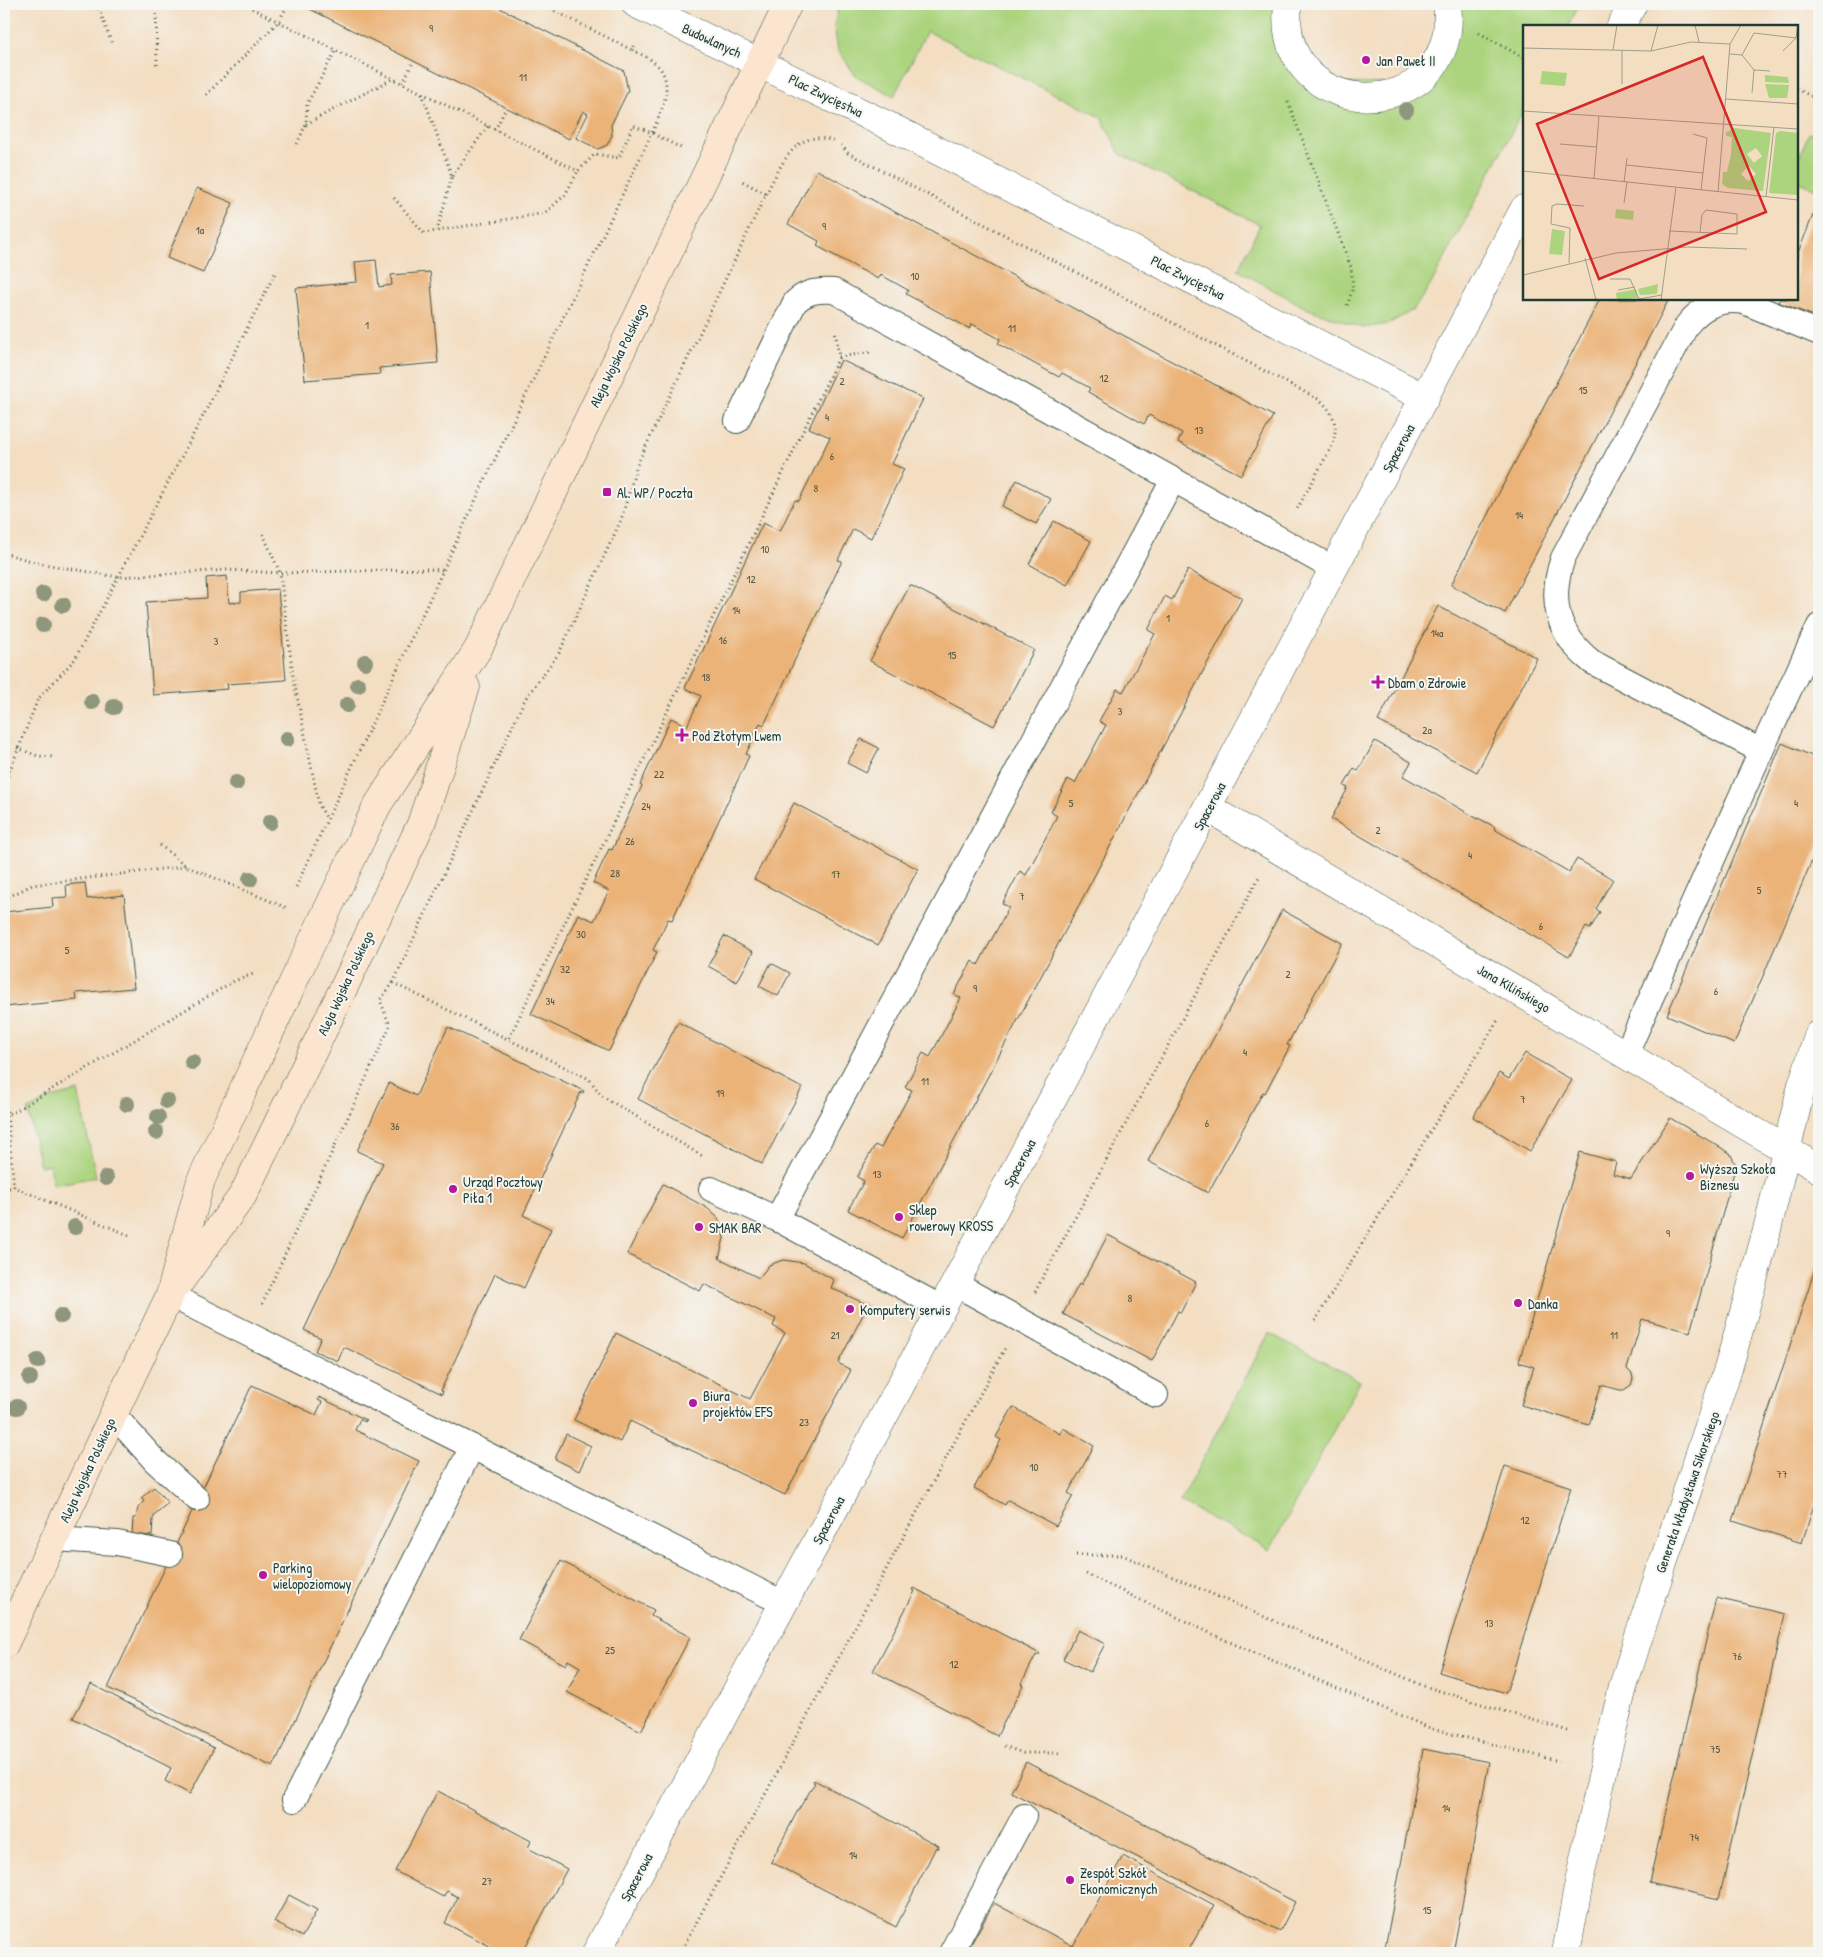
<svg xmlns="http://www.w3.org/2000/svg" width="1823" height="1957" font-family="'Patrick Hand',sans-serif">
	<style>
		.green { fill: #acd47e; stroke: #668859 }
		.building { fill: #ebb378 }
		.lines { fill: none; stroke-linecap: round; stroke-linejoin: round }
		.lane-casing { stroke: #3f5549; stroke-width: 26 }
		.street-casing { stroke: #3f5549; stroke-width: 29 }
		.secondary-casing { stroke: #3f5549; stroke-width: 29 }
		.path { stroke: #3f5549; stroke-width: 3; stroke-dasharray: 1 4; stroke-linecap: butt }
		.lane { stroke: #fff; stroke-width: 24 }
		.street { stroke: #fff; stroke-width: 28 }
		.secondary { stroke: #fce5cf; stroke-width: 28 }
		.tree { fill: #8e967c }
		.poi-dot { fill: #b5179e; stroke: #f6f6f2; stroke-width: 2 }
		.labels { text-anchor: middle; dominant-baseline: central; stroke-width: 4; stroke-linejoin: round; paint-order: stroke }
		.number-label { font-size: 11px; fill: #525a45 }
		.street-label { font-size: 14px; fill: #1f3d34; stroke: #f6f6f2 }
		.poi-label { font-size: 14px; fill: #1f3d34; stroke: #f6f6f2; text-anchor: start }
		.inset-road { fill: none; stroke: #9e9e89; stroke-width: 1 }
		.view { fill: #d62828; fill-opacity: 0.15; stroke: #d62828; stroke-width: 2.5 }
		.inset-edge { fill: none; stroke: #1f3d34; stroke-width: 2.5 }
	</style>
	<rect width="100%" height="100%" fill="#f6f6f2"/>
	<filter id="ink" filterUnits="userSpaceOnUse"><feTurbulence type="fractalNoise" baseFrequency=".02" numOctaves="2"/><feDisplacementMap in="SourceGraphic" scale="10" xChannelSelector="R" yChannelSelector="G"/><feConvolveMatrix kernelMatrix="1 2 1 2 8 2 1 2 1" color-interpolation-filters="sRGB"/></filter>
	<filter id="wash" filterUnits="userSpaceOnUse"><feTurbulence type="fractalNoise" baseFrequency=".0096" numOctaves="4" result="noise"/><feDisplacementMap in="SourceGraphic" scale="20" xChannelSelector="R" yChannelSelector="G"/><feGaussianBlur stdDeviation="1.12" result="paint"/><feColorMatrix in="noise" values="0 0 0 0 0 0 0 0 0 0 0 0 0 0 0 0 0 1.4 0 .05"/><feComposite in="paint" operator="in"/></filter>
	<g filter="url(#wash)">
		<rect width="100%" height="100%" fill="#f3dec2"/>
		<g class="green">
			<polygon points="839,4 1288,4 1321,83 1413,84 1447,4 1580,4 1568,26 1524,26 1524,109 1430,286 1413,310 1388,324 1363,328 1308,309 1238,270 1260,225 1120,154 1101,117 927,31 894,96 856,76 838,50 834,26"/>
			<polygon points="1809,133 1819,137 1819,190 1797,181 1797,162"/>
			<polygon points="78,1091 96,1177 53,1185 49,1165 40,1166 28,1110 48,1099"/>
			<polygon points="1269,1333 1360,1381 1270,1550 1180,1502"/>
		</g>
		<g id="blocks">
			<g class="building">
				<polygon points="300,4 492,4 624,71 628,91 611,125 612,135 607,145 598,149 576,138 588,114 583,111 569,139"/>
				<polygon points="817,170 1273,416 1241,475 1178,442 1182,433 1149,415 1144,424 1088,392 1090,388 1062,373 1059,377 998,344 1000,339 972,324 970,329 906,294 908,290 881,275 878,279 817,246 819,241 788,224"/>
				<polygon points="197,188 233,203 203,273 167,258"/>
				<polygon points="1813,215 1819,217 1819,318 1778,302 1780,299 1797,299 1797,255"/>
				<polygon points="376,260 379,287 392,285 391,275 430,272 438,363 379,368 380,374 305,380 296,288 357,282 355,262"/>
				<polygon points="1600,299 1669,299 1505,613 1451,585"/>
				<polygon points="841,360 923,399 892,464 904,469 871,538 853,529 838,560 842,561 764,725 760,723 753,739 746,754 749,756 672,920 668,919 653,950 657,952 609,1051 531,1014 578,914 594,921 609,891 593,883 609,849 612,850 642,786 640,785 671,718 687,726 701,696 685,688 763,523 780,531 795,500 799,501 830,437 809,428"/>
				<polygon points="1017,480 1051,499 1036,524 1002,506"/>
				<polygon points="1054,521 1091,541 1067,585 1029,564"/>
				<polygon points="1188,570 1242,598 902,1238 848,1210 864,1181 857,1177 875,1145 881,1148 912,1090 905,1087 923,1053 930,1057 961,998 954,994 972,961 978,965 1009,907 1002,904 1020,871 1026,875 1057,816 1051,812 1068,779 1075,783 1106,725 1099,721 1117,689 1123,692 1155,634 1148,630 1165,596 1172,600"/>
				<polygon points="227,576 229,603 241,602 241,592 278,589 286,680 227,684 228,689 153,695 146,602 207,598 206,578"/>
				<polygon points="910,585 1034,650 994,726 870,661"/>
				<polygon points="1438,606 1537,658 1477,772 1378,721"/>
				<polygon points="861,739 879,748 866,773 847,763"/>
				<polygon points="1375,741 1411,762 1403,776 1478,819 1478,818 1495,827 1494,829 1569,872 1577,859 1613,879 1596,909 1600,912 1590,929 1586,927 1569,957 1331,819 1348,788 1344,786 1354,768 1358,771"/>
				<polygon points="1782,743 1819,759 1819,844 1734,1044 1667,1015"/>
				<polygon points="794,803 918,869 878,945 754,879"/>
				<polygon points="85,883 87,899 124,895 134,988 76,993 77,1000 4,1007 4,912 53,907 52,898 67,897 66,885"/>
				<polygon points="1282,910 1342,943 1287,1045 1290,1046 1265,1093 1263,1092 1208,1193 1148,1161"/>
				<polygon points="724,936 753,952 737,982 708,966"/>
				<polygon points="771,963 790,973 778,996 759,986"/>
				<polygon points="678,1022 802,1088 762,1164 638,1099"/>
				<polygon points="448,1027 584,1091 583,1093 581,1092 523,1215 551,1229 524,1288 495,1274 441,1390 443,1391 442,1394 344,1347 338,1361 315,1351 321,1338 304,1330 383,1163 357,1151 389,1083 416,1096"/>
				<polygon points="1525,1053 1572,1080 1530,1151 1473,1117 1499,1073 1509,1079"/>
				<polygon points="1670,1118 1730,1153 1736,1165 1690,1332 1642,1319 1627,1369 1632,1374 1633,1379 1631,1385 1624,1390 1620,1390 1601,1385 1589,1425 1521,1405 1534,1367 1519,1362 1580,1152 1616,1162 1613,1174 1631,1179"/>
				<polygon points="663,1184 707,1208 717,1217 721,1224 724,1238 719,1258 759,1278 769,1265 783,1260 804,1263 834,1280 831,1288 868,1305 838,1363 851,1370 849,1374 785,1495 630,1421 620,1442 574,1420 616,1333 750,1399 785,1333 773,1326 776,1319 704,1284 700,1291 627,1254"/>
				<polygon points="1108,1235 1196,1282 1181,1312 1178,1311 1152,1361 1063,1314 1079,1284 1081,1285"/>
				<polygon points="1819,1256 1819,1489 1802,1543 1733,1521"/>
				<polygon points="252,1385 316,1415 322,1402 318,1400 319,1397 366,1420 365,1422 360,1419 355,1430 419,1461 273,1767 108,1688"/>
				<polygon points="1013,1407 1060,1434 1063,1428 1094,1446 1068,1493 1073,1496 1056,1526 1008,1500 1005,1505 974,1488 1001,1440 996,1437"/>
				<polygon points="566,1434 591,1446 579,1471 555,1459"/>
				<polygon points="1505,1466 1571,1487 1506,1693 1439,1672"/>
				<polygon points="154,1487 168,1503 156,1513 153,1519 152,1536 132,1534 133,1518 136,1518 138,1508 144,1501 141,1498"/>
				<polygon points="561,1561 654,1610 651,1616 690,1637 641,1731 567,1692 580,1667 568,1660 566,1665 519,1640"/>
				<polygon points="914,1588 1040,1654 1038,1656 1036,1655 1021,1684 1023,1685 997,1736 873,1671 915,1591 913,1590"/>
				<polygon points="1716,1598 1785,1614 1719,1899 1649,1883"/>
				<polygon points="1078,1630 1105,1644 1090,1672 1063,1659"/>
				<polygon points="91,1684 214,1748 190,1794 165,1781 171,1768 73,1718"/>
				<polygon points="1423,1749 1489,1762 1453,1953 1384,1953"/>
				<polygon points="1026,1762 1295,1902 1280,1931 1011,1792"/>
				<polygon points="814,1780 939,1846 938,1849 936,1847 896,1927 771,1862 797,1812 815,1783 813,1782"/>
				<polygon points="438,1791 531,1841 528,1848 567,1869 522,1953 503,1953 445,1923 458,1897 447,1891 443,1897 395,1871"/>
				<polygon points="1123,1856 1214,1905 1187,1953 966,1953 994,1903 1073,1946"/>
				<polygon points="289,1895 317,1910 302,1937 274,1922"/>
			</g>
		</g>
	</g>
	<g filter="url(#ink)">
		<use href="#blocks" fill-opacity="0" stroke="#3f5549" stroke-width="1"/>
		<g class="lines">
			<defs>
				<g id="lane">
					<path d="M737,421L795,302C807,291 818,290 834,291L1334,569"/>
					<path d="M1761,751L1592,662C1557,634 1548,601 1563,558L1687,325C1702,306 1720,298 1744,302L1819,333"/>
					<polyline points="1626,1054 1761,751 1819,626"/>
					<polyline points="711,1189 777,1219 942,1308"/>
					<polyline points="777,1219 1173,480"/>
					<polyline points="955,1284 1156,1395"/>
					<polyline points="170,1295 783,1603"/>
					<polyline points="113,1414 155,1461 197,1499"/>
					<polyline points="54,1539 117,1543 170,1554"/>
					<polyline points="294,1800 472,1447"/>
					<polyline points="951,1953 1024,1816"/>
				</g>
				<g id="street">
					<polyline points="636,4 887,125 1425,398"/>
					<path d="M1288,4C1274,128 1462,127 1447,4"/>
					<polyline points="1621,26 1633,4"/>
					<polyline points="1208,808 1819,1169"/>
					<polyline points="596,1953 942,1308 1524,209"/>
					<polyline points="1566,1953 1579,1882 1607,1753 1623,1687 1640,1632 1728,1369 1766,1234 1802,1085 1819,1034"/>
				</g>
				<g id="secondary">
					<polyline points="179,1283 243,1195 346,983 421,824 466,687"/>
					<polyline points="4,1645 170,1295 201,1180 303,961 377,806 478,649 788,4"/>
				</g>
			</defs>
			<use href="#lane" class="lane-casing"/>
			<use href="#street" class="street-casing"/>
			<use href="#secondary" class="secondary-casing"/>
			<g class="path">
				<polyline points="97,4 112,44"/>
				<polyline points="156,4 157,68"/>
				<path d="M243,4L578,171L595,154L619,158L633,125L652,133C660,114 675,86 659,67C652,59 641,54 632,50L636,43"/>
				<polyline points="541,4 632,50"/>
				<polyline points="1479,33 1524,58"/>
				<polyline points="403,83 413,62"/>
				<polyline points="1797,89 1819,100"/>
				<polyline points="422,93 452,176 437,231"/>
				<polyline points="206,95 279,21 288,4"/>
				<polyline points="1288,102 1351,267 1353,288 1346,309"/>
				<polyline points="306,124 392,79"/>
				<polyline points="495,130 506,108"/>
				<polyline points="297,144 306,124 307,104 336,50"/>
				<path d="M841,145L848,153L1320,400C1334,413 1338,424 1333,444L1296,511"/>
				<polyline points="452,176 488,126"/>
				<path d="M766,194C781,166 796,125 835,142"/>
				<polyline points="394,198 424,233 545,213 565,195 578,171"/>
				<polyline points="839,357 873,352"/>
				<polyline points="263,534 280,573 293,676 319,805 327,819"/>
				<polyline points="4,553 38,563 118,577 227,570 280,573 426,569 443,570"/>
				<polyline points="17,748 38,756 54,757"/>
				<polyline points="4,785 38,699 75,659 203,416 276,271"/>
				<polyline points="160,845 186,866 287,908"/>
				<polyline points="296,887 484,482 652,133 681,148"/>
				<polyline points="4,899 32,885 186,866"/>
				<polyline points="393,983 525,699 559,653 621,520 637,465 766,194 742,181"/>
				<polyline points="509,1038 839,357 835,330"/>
				<polyline points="4,1081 14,1187 131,1236"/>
				<polyline points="4,1114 12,1113 234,981 256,973"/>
				<polyline points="4,1189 14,1187"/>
				<polyline points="1035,1292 1259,877"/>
				<polyline points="262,1304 390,1026 380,1000 393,983 589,1079 602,1096 704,1157"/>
				<polyline points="1315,1321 1498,1020"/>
				<polyline points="1076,1555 1122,1555 1424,1686 1568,1731"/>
				<polyline points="1086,1574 1225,1640 1432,1729 1559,1761"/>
				<polyline points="1004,1746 1023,1753 1060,1753"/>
				<polyline points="680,1953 1005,1348"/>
			</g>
			<use href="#lane" class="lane"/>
			<use href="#street" class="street"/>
			<use href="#secondary" class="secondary"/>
		</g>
		<g class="tree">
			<circle cx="1406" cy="110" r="8"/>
			<circle cx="43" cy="594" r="8"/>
			<circle cx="63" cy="605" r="8"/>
			<circle cx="43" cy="625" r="8"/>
			<circle cx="365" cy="662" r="8"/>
			<circle cx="358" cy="685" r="8"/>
			<circle cx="92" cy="702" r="8"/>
			<circle cx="347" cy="705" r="8"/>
			<circle cx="114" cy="707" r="8"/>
			<circle cx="287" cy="739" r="8"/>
			<circle cx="236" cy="783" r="8"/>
			<circle cx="270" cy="822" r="8"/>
			<circle cx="250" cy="879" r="8"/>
			<circle cx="192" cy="1062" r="8"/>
			<circle cx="167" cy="1101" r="8"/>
			<circle cx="127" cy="1104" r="8"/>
			<circle cx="158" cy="1117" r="8"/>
			<circle cx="156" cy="1132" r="8"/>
			<circle cx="106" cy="1178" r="8"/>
			<circle cx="75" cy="1227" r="8"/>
			<circle cx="61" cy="1316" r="8"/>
			<circle cx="38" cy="1361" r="8"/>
			<circle cx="30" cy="1378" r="8"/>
			<circle cx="17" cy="1407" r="8"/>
		</g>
	</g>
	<g class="poi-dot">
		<circle cx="1366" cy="60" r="5"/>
		<rect x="602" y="487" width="10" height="10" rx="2.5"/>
		<path d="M1375.5 674.5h5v5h5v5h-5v5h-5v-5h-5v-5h5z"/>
		<path d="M679.5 727.5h5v5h5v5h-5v5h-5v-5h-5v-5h5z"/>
		<circle cx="1690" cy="1176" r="5"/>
		<circle cx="453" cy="1189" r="5"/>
		<circle cx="899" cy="1217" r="5"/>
		<circle cx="699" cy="1227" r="5"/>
		<circle cx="1518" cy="1303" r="5"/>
		<circle cx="850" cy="1309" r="5"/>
		<circle cx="693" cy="1403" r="5"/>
		<circle cx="263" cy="1575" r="5"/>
		<circle cx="1070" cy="1880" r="5"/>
	</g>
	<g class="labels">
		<g class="number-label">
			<text x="431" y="28">9</text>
			<text x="523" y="77">11</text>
			<text x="824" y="226">9</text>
			<text x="200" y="230">1a</text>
			<text x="915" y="276">10</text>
			<text x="367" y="325">1</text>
			<text x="1012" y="328">11</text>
			<text x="1104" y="378">12</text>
			<text x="842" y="381">2</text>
			<text x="1583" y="390">15</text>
			<text x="827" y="417">4</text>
			<text x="1199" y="430">13</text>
			<text x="832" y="456">6</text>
			<text x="816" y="488">8</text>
			<text x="1519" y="515">14</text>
			<text x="765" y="549">10</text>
			<text x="751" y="579">12</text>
			<text x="736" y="610">14</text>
			<text x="1168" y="618">1</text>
			<text x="1437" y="633">14a</text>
			<text x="723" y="640">16</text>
			<text x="216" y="641">3</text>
			<text x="952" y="655">15</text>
			<text x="706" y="677">18</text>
			<text x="1120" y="711">3</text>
			<text x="1427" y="730">2a</text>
			<text x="659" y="774">22</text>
			<text x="1071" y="803">5</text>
			<text x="1796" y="803">4</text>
			<text x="646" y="806">24</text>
			<text x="1378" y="830">2</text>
			<text x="630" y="841">26</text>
			<text x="1470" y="855">4</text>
			<text x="615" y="873">28</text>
			<text x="836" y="874">17</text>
			<text x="1759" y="890">5</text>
			<text x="1022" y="896">7</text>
			<text x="1541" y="926">6</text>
			<text x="581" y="934">30</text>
			<text x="67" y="950">5</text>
			<text x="565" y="969">32</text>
			<text x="1288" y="974">2</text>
			<text x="975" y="988">9</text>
			<text x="1716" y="991">6</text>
			<text x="550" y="1001">34</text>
			<text x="1245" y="1052">4</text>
			<text x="925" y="1081">11</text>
			<text x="720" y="1093">19</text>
			<text x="1523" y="1099">7</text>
			<text x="1207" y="1123">6</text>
			<text x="395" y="1126">36</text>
			<text x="877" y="1174">13</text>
			<text x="1668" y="1233">9</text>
			<text x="1130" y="1298">8</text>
			<text x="835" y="1335">21</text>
			<text x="1614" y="1335">11</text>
			<text x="804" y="1422">23</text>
			<text x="1034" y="1467">10</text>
			<text x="1782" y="1474">77</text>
			<text x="1525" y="1520">12</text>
			<text x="1489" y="1623">13</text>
			<text x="610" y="1650">25</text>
			<text x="1737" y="1656">76</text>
			<text x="954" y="1664">12</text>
			<text x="1715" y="1749">75</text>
			<text x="1446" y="1808">14</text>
			<text x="1694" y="1837">74</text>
			<text x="853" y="1855">14</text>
			<text x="487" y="1881">27</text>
			<text x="1427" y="1910">15</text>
		</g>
		<g class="street-label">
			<text transform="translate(712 40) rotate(25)">Budowlanych</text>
			<text transform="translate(826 95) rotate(26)">Plac Zwycięstwa</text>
			<text transform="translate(1188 277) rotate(27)">Plac Zwycięstwa</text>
			<text transform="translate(618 355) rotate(-64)">Aleja Wojska Polskiego</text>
			<text transform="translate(1398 448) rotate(-62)">Spacerowa</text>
			<text transform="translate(1209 806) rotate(-62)">Spacerowa</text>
			<text transform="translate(345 983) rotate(-65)">Aleja Wojska Polskiego</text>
			<text transform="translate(1514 988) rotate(30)">Jana Kilińskiego</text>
			<text transform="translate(1019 1163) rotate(-62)">Spacerowa</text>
			<text transform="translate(87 1470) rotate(-65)">Aleja Wojska Polskiego</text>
			<text transform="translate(1687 1492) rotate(-71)">Generała Władysława Sikorskiego</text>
			<text transform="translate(828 1520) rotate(-62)">Spacerowa</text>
			<text transform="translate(636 1877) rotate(-62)">Spacerowa</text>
		</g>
		<g class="poi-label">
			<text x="1376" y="60">Jan Paweł II</text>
			<text x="617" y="492">Al. WP/ Poczta</text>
			<text x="1388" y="682">Dbam o Zdrowie</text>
			<text x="692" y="735">Pod Złotym Lwem</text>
			<text x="1700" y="1168">Wyższa Szkoła<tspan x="1700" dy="16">Biznesu</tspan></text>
			<text x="463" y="1181">Urząd Pocztowy<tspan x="463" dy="16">Piła 1</tspan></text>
			<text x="909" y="1209">Sklep<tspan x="909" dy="16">rowerowy KROSS</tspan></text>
			<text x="709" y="1227">SMAK BAR</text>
			<text x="1528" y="1303">Danka</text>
			<text x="860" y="1309">Komputery serwis</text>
			<text x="703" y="1395">Biura<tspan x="703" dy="16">projektów EFS</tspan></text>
			<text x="273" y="1567">Parking<tspan x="273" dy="16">wielopoziomowy</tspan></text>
			<text x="1080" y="1872">Zespół Szkół<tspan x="1080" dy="16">Ekonomicznych</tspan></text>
		</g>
	</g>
	<g transform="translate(1523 25)">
		<rect width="275" height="275" fill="#f3dec2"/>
		<path d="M19,46L44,48L42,61L17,59ZM242,50L265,52L266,58L242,57ZM242,59L266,60L264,73H246ZM212,103L248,108L240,166L205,163L199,159L200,147H204L208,129L209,112L203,111V107ZM233,123L239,131L231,138L224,129ZM226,141L233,149L225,156L218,149ZM257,106L275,108V170L246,168L253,108ZM93,184L111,186L110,195L92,193ZM29,204L42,206L39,230L26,229ZM135,259L134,269L117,270L115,264ZM113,264L115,273L94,275L93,268Z" fill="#acd47e" fill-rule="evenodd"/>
		<path class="inset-road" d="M172,0L176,17M0,23L128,26L168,17L207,19M90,25L94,0M128,26L135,0M260,26L273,13L275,0M207,29L219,30L231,45L247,46M219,30L231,8L273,13M99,59V26M229,68L231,45M203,74L275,79M0,86L275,104M170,109L184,113L178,165M37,119L73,122M103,140L180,148M0,146L275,175M71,154L76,91M101,157L104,133M195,167L207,19L218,0M243,172L251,102M101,178L104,157M146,206L214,209V189L183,185L179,190L177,207M62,233L73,275M46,238L47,203L28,199L29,181L34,179L61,181M0,250L93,228L164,222L224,224M87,254H107L116,274L139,270M95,265L112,262M138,275L153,162"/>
		<path class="view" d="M180,32L243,187L76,254L14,99Z"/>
		<rect width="275" height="275" class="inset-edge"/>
	</g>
	<rect width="1823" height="1957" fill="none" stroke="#f6f6f2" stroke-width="20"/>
</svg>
